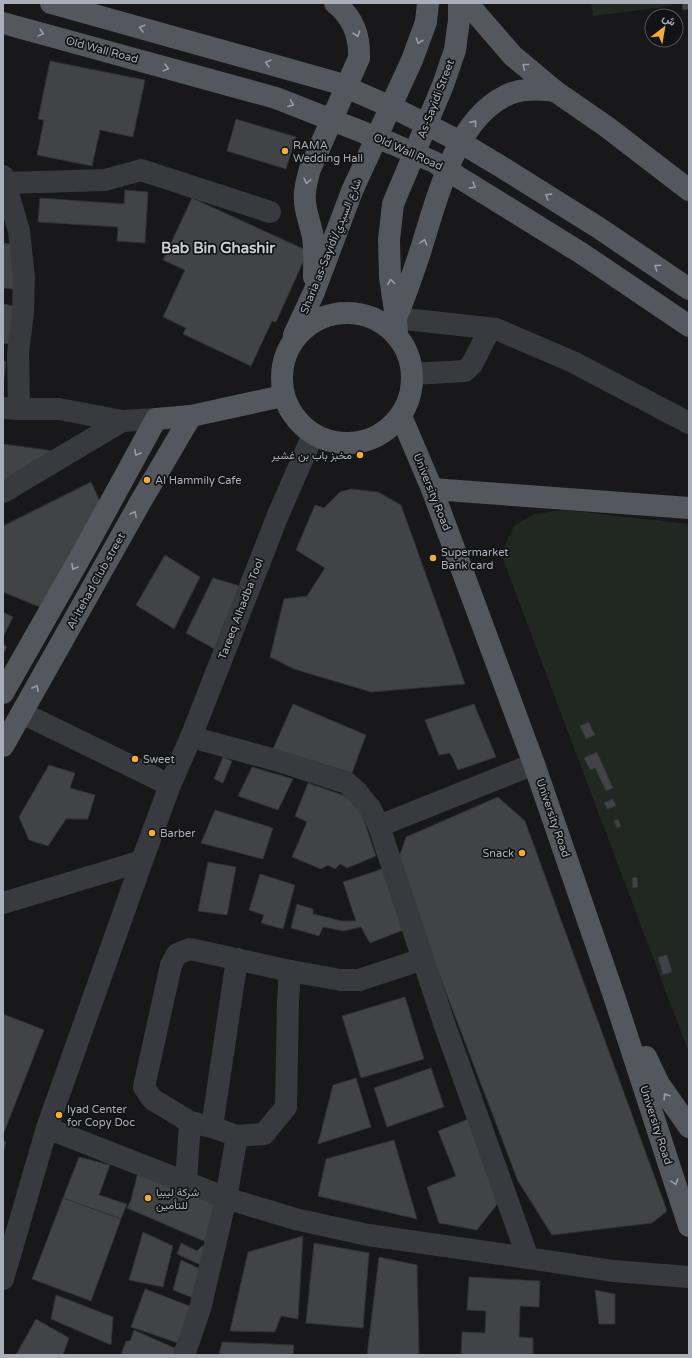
<svg xmlns="http://www.w3.org/2000/svg" width="692" height="1358" font-family="'Varela Round',Vazirmatn,sans-serif">
	<style>
		.green { fill: #202821 }
		.building { fill: #424347; stroke: #323236 }
		.lines { fill: none; stroke-linecap: round; stroke-linejoin: round }
		.minor { stroke: #393a3f; stroke-width: 22 }
		.major { stroke: #55575e; stroke-width: 22 }
		.oneway { stroke: #999da8 }
		.poi-dot { fill: #f2ae38; stroke: #131315; stroke-width: 1.5 }
		.labels { text-anchor: middle; dominant-baseline: central; stroke-width: 3.5; stroke-linejoin: round; paint-order: stroke }
		.street-label { font-size: 11px; fill: #aaafba; stroke: #131315 }
		.poi-label { font-size: 11px; fill: #aaafba; stroke: #131315; text-anchor: start }
		.district-label { font-size: 15px; font-weight: bold; fill: #cbced6; stroke: #131315 }
	</style>
	<rect width="100%" height="100%" fill="#18181a"/>
	<g class="green">
		<polygon points="591,3 672,3 672,6 593,16"/>
		<polygon points="564,510 689,524 689,1053 501,554 514,526 534,514"/>
	</g>
	<g class="building">
		<polygon points="682,3 689,3 689,9 683,10"/>
		<polygon points="50,61 145,80 133,137 100,130 92,166 37,155 44,120 38,119"/>
		<polygon points="236,119 296,137 286,169 227,151"/>
		<polygon points="125,190 148,192 145,243 117,241 118,227 38,222 40,198 124,204"/>
		<polygon points="192,198 308,251 276,322 272,321 251,366 183,334 186,328 163,317 185,270 163,260"/>
		<polygon points="3,243 18,245 13,289 3,288"/>
		<polygon points="3,304 14,306 9,344 3,343"/>
		<polygon points="3,361 6,362 3,386"/>
		<polygon points="3,444 62,452 3,483"/>
		<polygon points="91,482 104,510 47,610 3,592 3,526"/>
		<polygon points="351,489 378,492 401,505 465,684 371,692 294,669 270,657 284,599 307,596 325,568 296,550 315,505 324,508 340,492"/>
		<polygon points="165,555 200,577 174,629 136,605"/>
		<polygon points="213,578 244,587 218,651 186,633"/>
		<polygon points="3,612 13,617 3,637"/>
		<polygon points="3,644 7,647 3,654"/>
		<polygon points="293,704 366,735 352,773 273,749"/>
		<polygon points="474,704 496,757 458,770 450,753 439,755 425,720"/>
		<polygon points="589,722 595,735 586,739 580,726"/>
		<polygon points="597,752 613,788 606,791 595,768 590,770 584,758"/>
		<polygon points="223,757 232,761 223,783 214,779"/>
		<polygon points="49,765 75,773 70,788 95,795 88,819 66,819 48,846 29,840 19,817"/>
		<polygon points="252,767 293,779 278,810 238,796"/>
		<polygon points="308,783 357,800 376,856 347,868 340,864 335,869 328,865 321,869 292,857 307,822 295,816"/>
		<polygon points="498,797 525,821 667,1211 652,1223 552,1235 518,1181 397,864 406,837"/>
		<polygon points="613,799 616,806 607,809 604,803"/>
		<polygon points="215,810 273,828 263,859 201,843"/>
		<polygon points="618,819 621,826 617,828 614,821"/>
		<polygon points="208,862 236,867 227,915 198,911"/>
		<polygon points="385,868 406,929 370,943 361,927 344,931 323,927 319,936 291,928 297,904 313,909 313,914 342,921 356,921 343,882"/>
		<polygon points="260,874 295,885 283,929 261,923 264,915 249,910"/>
		<polygon points="637,877 638,887 633,888 632,878"/>
		<polygon points="667,955 672,972 663,975 658,957"/>
		<polygon points="405,997 424,1059 361,1078 342,1016"/>
		<polygon points="3,1014 44,1030 3,1135"/>
		<polygon points="431,1068 444,1107 387,1127 374,1088"/>
		<polygon points="356,1078 371,1127 318,1144 333,1085"/>
		<polygon points="471,1118 502,1198 477,1230 439,1223 427,1187 456,1176 438,1131"/>
		<polygon points="394,1140 417,1219 318,1196 326,1159"/>
		<polygon points="3,1141 6,1142 3,1153"/>
		<polygon points="79,1157 110,1165 99,1195 127,1204 121,1219 63,1198"/>
		<polygon points="138,1172 219,1201 206,1242 127,1208 131,1200"/>
		<polygon points="63,1198 121,1219 91,1301 32,1279"/>
		<polygon points="143,1232 173,1246 163,1287 129,1280"/>
		<polygon points="303,1236 298,1319 281,1316 275,1332 230,1331 248,1252"/>
		<polygon points="181,1243 197,1251 202,1246 210,1247 203,1266 177,1254"/>
		<polygon points="314,1243 369,1253 363,1328 306,1323"/>
		<polygon points="379,1257 417,1265 419,1355 367,1355"/>
		<polygon points="181,1260 202,1270 193,1298 173,1290"/>
		<polygon points="469,1277 540,1281 539,1307 520,1306 519,1337 533,1338 533,1355 461,1355 462,1332 485,1333 486,1311 467,1310"/>
		<polygon points="145,1289 195,1308 181,1344 131,1327"/>
		<polygon points="595,1290 615,1294 615,1324 599,1324"/>
		<polygon points="56,1295 113,1317 111,1345 51,1319"/>
		<polygon points="36,1319 69,1338 63,1355 16,1355"/>
		<polygon points="134,1330 179,1350 177,1355 121,1355 126,1341 130,1341"/>
		<polygon points="222,1342 294,1345 293,1355 219,1355"/>
	</g>
	<g class="lines">
		<g class="minor">
			<polyline points="3,176 19,231 24,278 23,312 18,353 19,409"/>
			<polyline points="6,183 105,180 141,170 270,212"/>
			<polyline points="396,318 496,329 573,362 689,423"/>
			<polyline points="412,374 465,371 472,364 490,329"/>
			<polyline points="3,408 19,409 59,409 122,421 156,419"/>
			<polyline points="3,492 122,421"/>
			<polyline points="22,713 170,785"/>
			<polyline points="191,737 279,761 347,783 357,792 370,808 379,826 444,1023 528,1258 613,1271 689,1277"/>
			<polyline points="379,826 534,764"/>
			<polyline points="3,903 142,861"/>
			<polygon points="190,949 290,971 288,1001 286,1107 264,1134 237,1136 212,1127 190,1122 152,1099 144,1087 171,965 177,954"/>
			<polyline points="290,971 341,980 359,980 423,959"/>
			<polyline points="212,1127 237,959"/>
			<polyline points="47,1128 226,1198 295,1219 368,1235 528,1258"/>
			<polyline points="186,1182 190,1122"/>
			<polyline points="3,1279 47,1128 142,861 170,785 191,737 278,515 313,435"/>
			<polyline points="184,1355 200,1309 226,1198 237,1136"/>
		</g>
		<g class="major">
			<polyline points="51,3 334,82 396,109 453,138 500,166 599,228 689,289"/>
			<polyline points="467,3 513,56 555,91 607,127 689,190"/>
			<polyline points="3,23 276,98 393,144 434,162 581,253 689,326"/>
			<path d="M314,277C314,264 315,250 313,237C311,227 308,219 306,209C303,195 306,183 310,169L359,58C360,35 353,17 335,3"/>
			<circle cx="347" cy="378" r="65"/>
			<path d="M396,318C406,294 414,271 422,246C437,198 455,121 505,96C520,88 538,89 555,91"/>
			<polyline points="397,334 396,318 390,277 389,240 393,204 443,85 455,50 459,20 459,3"/>
			<polyline points="294,335 314,292 352,191 412,60 426,22 428,3"/>
			<polyline points="401,416 432,489 534,764 615,999 689,1226"/>
			<polyline points="432,489 689,508"/>
			<polyline points="3,693 85,549 156,419 191,416 283,396"/>
			<polyline points="3,746 141,501 191,416"/>
			<polyline points="646,1057 659,1084 689,1127"/>
		</g>
	</g>
	<defs><path id="oneway-chevron" d="M-2-3.5L2.5 0L-2 3.5" fill="none" stroke-width="1.6" stroke-linecap="round" stroke-linejoin="round"/></defs>
	<g class="oneway">
		<use href="#oneway-chevron" transform="translate(142 28) rotate(-165)"/>
		<use href="#oneway-chevron" transform="translate(41 33) rotate(15)"/>
		<use href="#oneway-chevron" transform="translate(357 34) rotate(71)"/>
		<use href="#oneway-chevron" transform="translate(419 41) rotate(109)"/>
		<use href="#oneway-chevron" transform="translate(268 63) rotate(-164)"/>
		<use href="#oneway-chevron" transform="translate(525 66) rotate(-141)"/>
		<use href="#oneway-chevron" transform="translate(166 68) rotate(15)"/>
		<use href="#oneway-chevron" transform="translate(291 104) rotate(22)"/>
		<use href="#oneway-chevron" transform="translate(474 123) rotate(-51)"/>
		<use href="#oneway-chevron" transform="translate(307 181) rotate(104)"/>
		<use href="#oneway-chevron" transform="translate(473 186) rotate(31)"/>
		<use href="#oneway-chevron" transform="translate(548 196) rotate(-148)"/>
		<use href="#oneway-chevron" transform="translate(424 242) rotate(-73)"/>
		<use href="#oneway-chevron" transform="translate(657 267) rotate(-146)"/>
		<use href="#oneway-chevron" transform="translate(391 282) rotate(-98)"/>
		<use href="#oneway-chevron" transform="translate(137 453) rotate(119)"/>
		<use href="#oneway-chevron" transform="translate(134 514) rotate(-61)"/>
		<use href="#oneway-chevron" transform="translate(74 567) rotate(120)"/>
		<use href="#oneway-chevron" transform="translate(36 688) rotate(-61)"/>
		<use href="#oneway-chevron" transform="translate(666 1096) rotate(-123)"/>
		<use href="#oneway-chevron" transform="translate(675 1182) rotate(72)"/>
	</g>
	<g class="poi-dot">
		<circle cx="285" cy="151" r="4"/>
		<circle cx="360" cy="455" r="4"/>
		<circle cx="147" cy="480" r="4"/>
		<circle cx="433" cy="558" r="4"/>
		<circle cx="135" cy="759" r="4"/>
		<circle cx="152" cy="833" r="4"/>
		<circle cx="522" cy="853" r="4"/>
		<circle cx="59" cy="1115" r="4"/>
		<circle cx="148" cy="1198" r="4"/>
	</g>
	<g class="labels">
		<g class="street-label">
			<text transform="translate(102 50) rotate(15)">Old Wall Road</text>
			<text transform="translate(436 99) rotate(-69)">As-Sayidi Street</text>
			<text transform="translate(408 152) rotate(24)">Old Wall Road</text>
			<text transform="translate(331 246) rotate(-68)">Sharia as-Sayidi/شارع السيدي</text>
			<text transform="translate(432 492) rotate(68)">University Road</text>
			<text transform="translate(96 581) rotate(-61)">Al-Itehad Club street</text>
			<text transform="translate(241 609) rotate(-69)">Tareeq Alhadba Tool</text>
			<text transform="translate(553 818) rotate(71)">University Road</text>
			<text transform="translate(656 1125) rotate(72)">University Road</text>
		</g>
		<g class="poi-label">
			<text x="293" y="145">RAMA<tspan x="293" dy="13">Wedding Hall</tspan></text>
			<text x="352" y="455" text-anchor="end">مخبز باب بن غشير</text>
			<text x="155" y="480">Al Hammily Cafe</text>
			<text x="441" y="552">Supermarket<tspan x="441" dy="13">Bank card</tspan></text>
			<text x="143" y="759">Sweet</text>
			<text x="160" y="833">Barber</text>
			<text x="514" y="853" text-anchor="end">Snack</text>
			<text x="67" y="1109">Iyad Center<tspan x="67" dy="13">for Copy Doc</tspan></text>
			<text x="156" y="1192">شركة ليبيا<tspan x="156" dy="13">للتأمين</tspan></text>
		</g>
		<g class="district-label">
			<text x="218" y="248">Bab Bin Ghashir</text>
		</g>
	</g>
	<rect width="692" height="1358" fill="none" stroke="#aaafba" stroke-width="8"/>
	<g transform="translate(664 28) rotate(31)"><circle r="19" fill="#131315" stroke="#4f5157"/>
	<path d="M0-3L7 15L0 10L-7 15Z" fill="#f2ae38"/>
	<text y="-6" font-size="11" font-weight="bold" text-anchor="middle" fill="#aaafba">ش</text>
	</g>
</svg>
